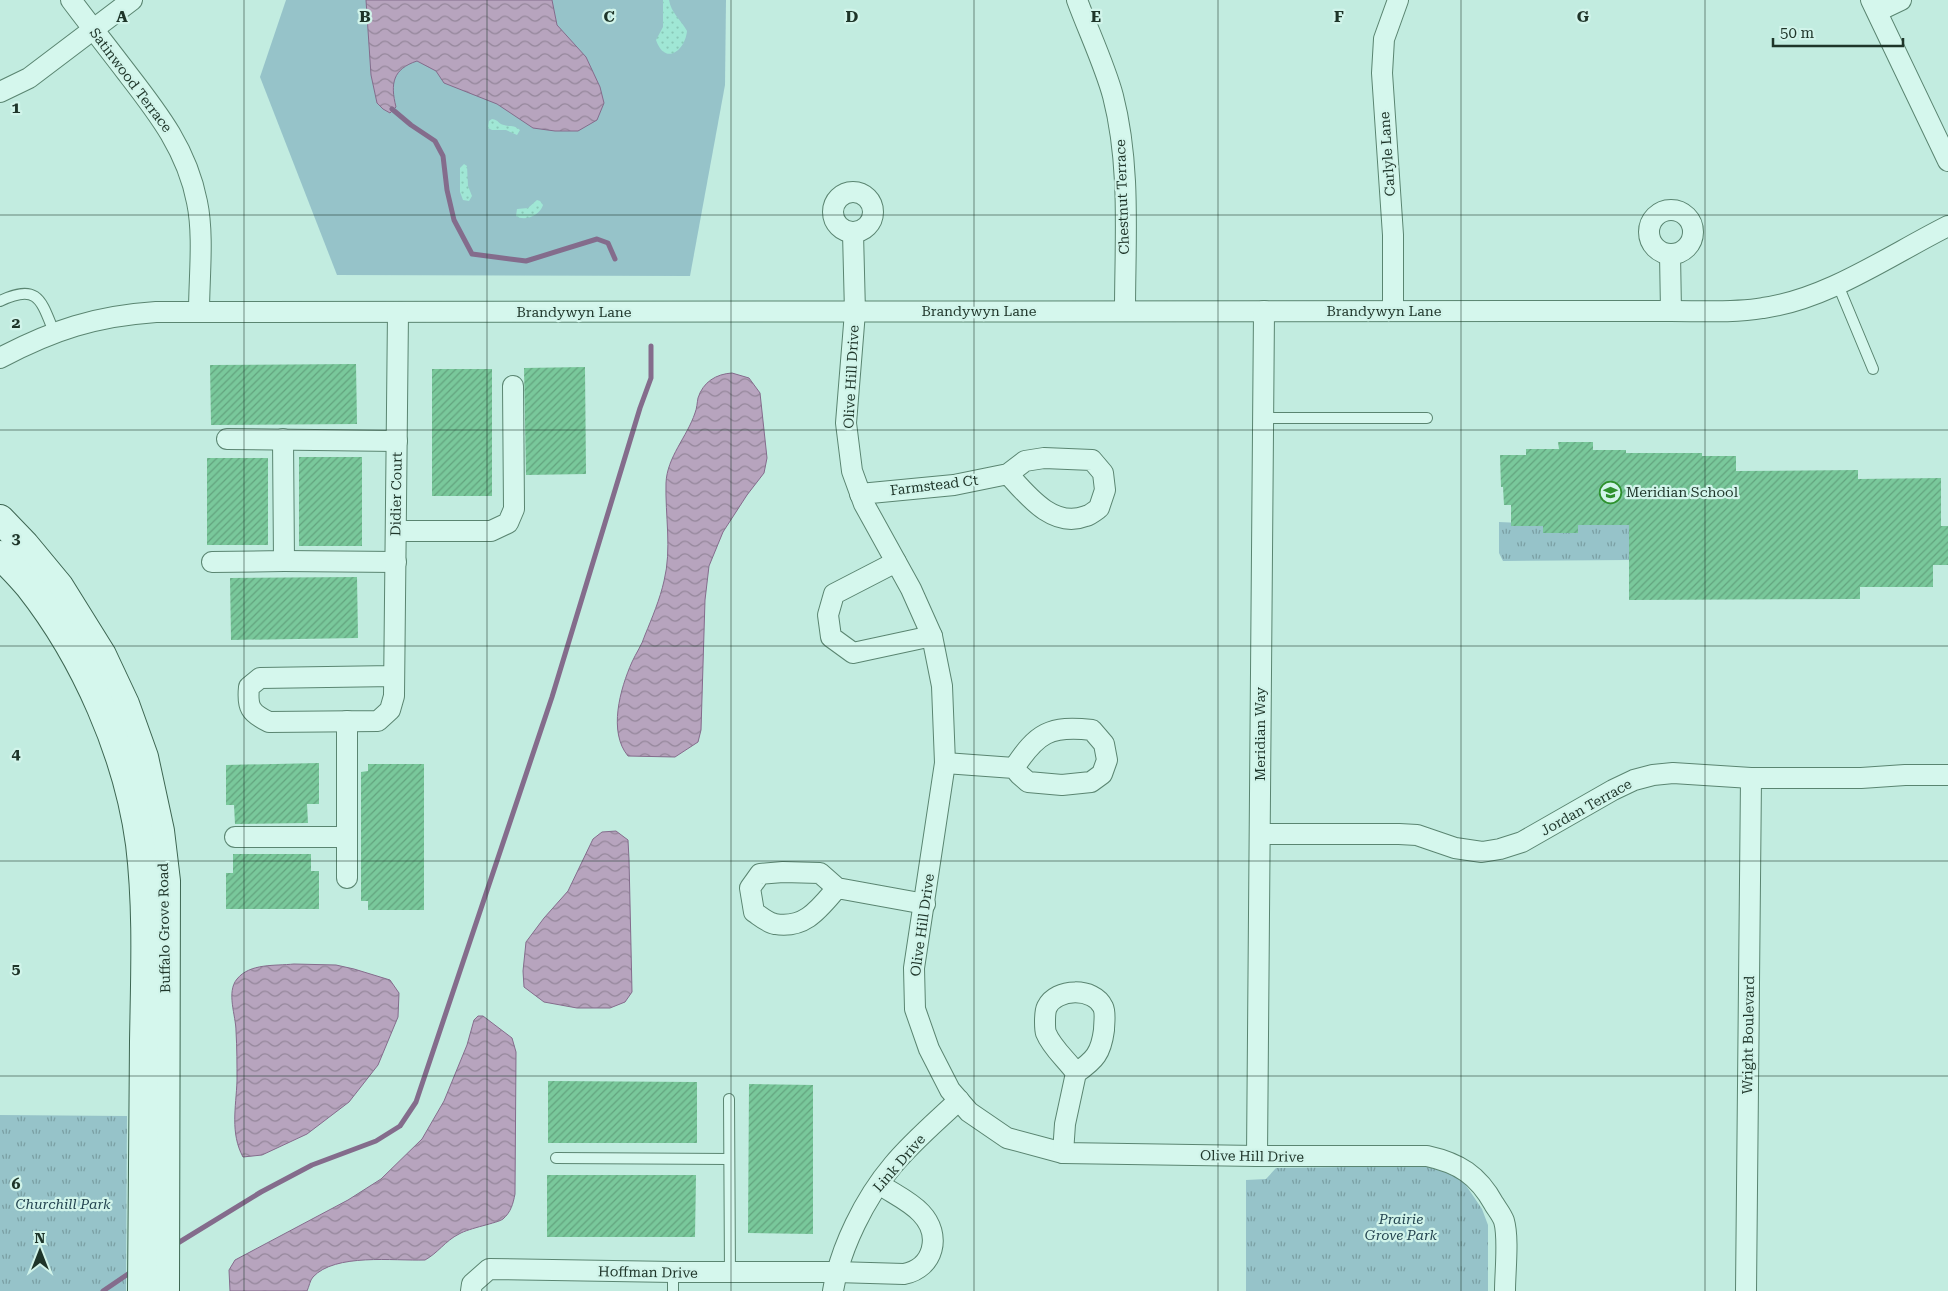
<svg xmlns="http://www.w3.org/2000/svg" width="1948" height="1291" font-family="'Roboto Serif',serif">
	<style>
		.green { fill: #96c3c9 }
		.sand { fill: url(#sand-dots) }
		.park { fill: url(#park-tufts) }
		.water { fill: url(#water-waves); stroke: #846c8c }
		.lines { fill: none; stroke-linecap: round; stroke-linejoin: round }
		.stream { stroke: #846c8c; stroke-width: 5 }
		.building { fill: url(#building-hatch) }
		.service-casing { stroke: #5a8571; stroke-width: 12 }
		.minor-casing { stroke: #5a8571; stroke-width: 22 }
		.secondary-casing { stroke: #3d6652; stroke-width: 30 }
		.service { stroke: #d5f7ed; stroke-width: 10 }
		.minor { stroke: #d5f7ed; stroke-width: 20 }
		.secondary { stroke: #d5f7ed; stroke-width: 28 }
		.grid { fill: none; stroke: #1e3529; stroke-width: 1; stroke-opacity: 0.55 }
		.labels { text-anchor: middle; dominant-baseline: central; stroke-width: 4.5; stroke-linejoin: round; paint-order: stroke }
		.street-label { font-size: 14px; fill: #1e3529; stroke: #d1f4ea }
		.poi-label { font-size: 14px; fill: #1e3529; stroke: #d1f4ea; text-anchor: start }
		.park-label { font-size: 14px; font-style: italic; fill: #254551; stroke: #d1f4ea }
		.grid-label { font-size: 16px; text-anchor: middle; font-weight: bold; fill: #1e3529; stroke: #d1f4ea; stroke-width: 4.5; stroke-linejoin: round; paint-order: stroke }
	</style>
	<defs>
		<pattern id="sand-dots" width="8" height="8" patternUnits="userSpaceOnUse" patternTransform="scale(1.25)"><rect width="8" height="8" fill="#a0e7d5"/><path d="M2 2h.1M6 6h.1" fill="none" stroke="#89c7b7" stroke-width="1.8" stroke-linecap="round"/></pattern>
		<pattern id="park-tufts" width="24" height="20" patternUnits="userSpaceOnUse" patternTransform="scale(1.25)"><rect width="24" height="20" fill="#96c3c9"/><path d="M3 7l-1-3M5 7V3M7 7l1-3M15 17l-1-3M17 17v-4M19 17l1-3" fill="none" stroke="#7a9fa3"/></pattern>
		<pattern id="water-waves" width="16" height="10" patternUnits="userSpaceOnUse" patternTransform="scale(1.25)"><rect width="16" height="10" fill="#b7a4be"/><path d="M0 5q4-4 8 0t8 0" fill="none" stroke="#94869a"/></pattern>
		<pattern id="building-hatch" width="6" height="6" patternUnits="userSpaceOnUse" patternTransform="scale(1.25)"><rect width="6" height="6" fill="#79c89b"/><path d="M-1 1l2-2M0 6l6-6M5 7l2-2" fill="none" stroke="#63a37e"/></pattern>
	</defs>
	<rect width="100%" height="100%" fill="#c2ece0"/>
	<polygon class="green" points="286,0 726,0 725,85 690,276 337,275 260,77"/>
	<g class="sand">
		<path d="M663,0H669C671,13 681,20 687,31C685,51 665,66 656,40L663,27Z"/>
		<path d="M492,119C499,120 498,124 504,125C511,127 514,125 520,130L517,135L506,130H492L488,128L489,121Z"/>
		<polygon points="464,164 467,166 468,186 472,196 469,201 463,200 460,192 460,168"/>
		<path d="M537,200L540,201L543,205C540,215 525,222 516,216L517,209L528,208Z"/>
	</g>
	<g class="park">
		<polygon points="1629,506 1629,560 1503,561 1499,553 1499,522 1543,524 1544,533 1578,533 1578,523"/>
		<polygon points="0,1115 127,1116 126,1291 0,1291"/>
		<polygon points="1413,1162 1441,1170 1463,1181 1482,1209 1488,1225 1488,1291 1246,1291 1246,1180 1266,1179 1276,1168 1346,1167"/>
	</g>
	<g class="water">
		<path d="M366,0H552L557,25L586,57L600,87L604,103L597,120L578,131H555L533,128L497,104L444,83L436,71L417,61C393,69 390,83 396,107L390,113L383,109L377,103L371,75Z"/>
		<path d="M732,373L749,378L760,393L767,458L764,473L747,495L723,532L709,566L705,600L701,730L698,742L675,757L628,756C608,732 620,689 632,662C636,653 642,645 645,635C652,618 660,599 664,581C672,549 665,515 666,483C667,457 687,437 695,413C697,408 697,403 698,398C703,382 716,374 732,373Z"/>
		<polygon points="616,831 628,840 629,859 632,992 625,1002 610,1008 577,1008 544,1002 524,987 523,971 526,942 544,918 568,891 593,839 602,832"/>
		<path d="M294,964L336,965L354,969L390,980L399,993L398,1017L378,1065L349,1102L307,1134L262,1155L243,1157C230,1133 236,1107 237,1081C237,1065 237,1048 236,1031C236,1016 226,992 237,979C250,963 275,966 294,964Z"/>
		<path d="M478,1016H483L512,1038L516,1052L515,1194C513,1204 511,1212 503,1219C498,1223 469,1228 459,1234C445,1241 438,1253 425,1260C394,1261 335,1253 313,1277C310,1280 309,1287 307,1291H230L229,1270L235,1260L348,1200L381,1179L422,1139L444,1101L467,1045L474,1020Z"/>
	</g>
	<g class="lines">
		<g class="stream">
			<polyline points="392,109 411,125 435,141 443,156 447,190 454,220 472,254 526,261 597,239 608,243 615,259"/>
			<polyline points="173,1246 261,1192 312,1165 376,1141 400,1126 416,1102 552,697 640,408 651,378 651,346"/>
			<polyline points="103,1291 134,1270"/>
		</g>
	</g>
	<g class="building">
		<polygon points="356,364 357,424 211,425 210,365"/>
		<polygon points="585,367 586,474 526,475 524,368"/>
		<rect x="432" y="369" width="60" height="127"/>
		<polygon points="1558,442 1593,442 1593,450 1626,450 1626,453 1702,453 1702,456 1736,456 1736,471 1858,470 1858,479 1941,478 1941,526 1948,526 1948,565 1933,565 1933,587 1860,587 1860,599 1629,600 1629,525 1578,525 1578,533 1543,533 1543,526 1511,526 1511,505 1504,505 1503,487 1501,487 1500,455 1526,455 1526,449 1559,449"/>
		<rect x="299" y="457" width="63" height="89"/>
		<rect x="207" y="458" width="61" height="87"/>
		<polygon points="357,577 358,638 231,640 230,578"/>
		<polygon points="319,763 319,804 307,804 308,823 235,824 234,805 226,805 226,765"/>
		<polygon points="368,764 424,764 424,910 368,910 368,901 361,901 361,772 368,771"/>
		<polygon points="233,854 311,854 311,871 319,871 319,909 226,909 226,873 233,873"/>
		<polygon points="548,1081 697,1082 697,1143 548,1143"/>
		<polygon points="749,1084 813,1085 813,1234 748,1233"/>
		<polygon points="547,1175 696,1175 695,1237 547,1237"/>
	</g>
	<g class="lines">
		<defs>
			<g id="service">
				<polyline points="1838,285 1873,369"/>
				<path d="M0,301C38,283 41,300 54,332"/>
				<polyline points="1263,418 1427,418"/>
				<polyline points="729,1099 730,1273"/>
				<polyline points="556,1158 729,1159"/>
				<polyline points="673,1291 673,1272"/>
			</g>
			<g id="minor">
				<path d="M71,0C89,24 108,48 127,73C158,113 187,150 197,202C204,235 199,278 199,312"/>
				<path d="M1077,0C1088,30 1105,66 1113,96C1131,166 1125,240 1125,311"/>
				<polyline points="1871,0 1948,161"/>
				<polyline points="1878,11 1901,0"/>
				<polyline points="0,92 29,78 132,0"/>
				<circle cx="853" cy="212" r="20"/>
				<circle cx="1671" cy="232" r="22"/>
				<path d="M853,233L855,312L846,423L852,471L864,504L911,589L932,636L942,686L945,763L914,968L915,1009L929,1049L950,1090L969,1112L1007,1138L1063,1153L1257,1156H1427C1459,1163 1478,1175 1494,1204C1497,1209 1502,1215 1504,1221C1509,1238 1505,1272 1505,1291"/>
				<polyline points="1670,254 1671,311"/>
				<polyline points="1393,311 1393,235 1382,73 1384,39 1398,0"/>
				<path d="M0,358C53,330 96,316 156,312L1671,311C1701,311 1733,313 1763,308C1828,299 1890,255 1948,226"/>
				<polyline points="227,439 397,441"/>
				<path d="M860,494L954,485L1008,474L1025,461L1044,458L1092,460L1103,473L1105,490L1099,508C1095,511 1090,515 1086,516C1053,529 1027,495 1008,474"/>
				<polyline points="396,531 491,531 508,523 514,509 513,386"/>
				<polyline points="284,561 396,562"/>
				<polyline points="212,562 284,561 283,439"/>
				<polyline points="896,562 834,594 828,615 831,637 853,653 932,636"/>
				<path d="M394,676L260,678L249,687C247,707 250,713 269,722L378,721L390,710L394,696L398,312"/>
				<polyline points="347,721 347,878"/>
				<path d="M945,763L1014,768L1020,775L1028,782L1062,785L1091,782L1102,774L1107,760L1104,744L1092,730C1050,725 1037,733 1014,768"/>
				<polyline points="1260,834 1399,834 1417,835 1455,848 1482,852 1500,849 1522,842 1613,790 1634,780 1653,775 1673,773 1751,778 1861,778 1905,775 1948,775"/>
				<polyline points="235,837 346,837"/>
				<path d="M837,888C819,909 805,929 775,924C768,923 760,916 754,912L750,888L760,874L783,872L820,873L837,888L925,904"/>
				<path d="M1063,1153L1065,1124L1076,1073C1095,1060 1101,1053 1104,1030C1104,1023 1106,1013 1103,1007C1094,987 1056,988 1047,1007C1045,1011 1045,1017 1045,1022C1045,1026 1045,1030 1046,1033C1052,1048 1067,1060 1076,1073"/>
				<polyline points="1257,1156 1264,311"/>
				<path d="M471,1291L472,1284L489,1269L673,1272H836L904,1274C934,1268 942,1235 921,1213C910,1201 892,1193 879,1184"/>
				<path d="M833,1291C840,1248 865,1198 893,1165C913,1141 937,1121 959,1100"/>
				<polyline points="1746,1291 1751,778"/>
			</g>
			<g id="secondary">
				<polyline points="0,519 25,545 59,586 102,655 125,704 144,757 160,831 166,881 165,1291"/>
				<path d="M0,555C10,565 20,575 29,586C85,657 128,754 140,844C148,910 145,976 144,1042C143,1125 142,1208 142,1291"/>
			</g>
		</defs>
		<use href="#service" class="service-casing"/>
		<use href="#minor" class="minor-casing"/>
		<use href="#secondary" class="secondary-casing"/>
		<use href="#service" class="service"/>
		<use href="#minor" class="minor"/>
		<use href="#secondary" class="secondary"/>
	</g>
	<path class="grid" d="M244,0V1291M487,0V1291M731,0V1291M974,0V1291M1218,0V1291M1461,0V1291M1705,0V1291M0,215H1948M0,430H1948M0,646H1948M0,861H1948M0,1076H1948"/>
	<defs>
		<symbol id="school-ring" viewBox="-11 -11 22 22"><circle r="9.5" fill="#d1f4ea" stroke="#2d912d" stroke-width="1.5"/><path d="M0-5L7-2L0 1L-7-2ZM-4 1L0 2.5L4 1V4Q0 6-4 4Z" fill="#2d912d"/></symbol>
	</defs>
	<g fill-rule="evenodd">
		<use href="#school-ring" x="1598" y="480" width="25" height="25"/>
	</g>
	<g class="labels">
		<g class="street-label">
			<text transform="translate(131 80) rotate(53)">Satinwood Terrace</text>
			<text transform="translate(1387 154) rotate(-94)">Carlyle Lane</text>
			<text transform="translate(1122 197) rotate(-92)">Chestnut Terrace</text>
			<text x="979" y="311">Brandywyn Lane</text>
			<text x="1384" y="311">Brandywyn Lane</text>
			<text x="574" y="312">Brandywyn Lane</text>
			<text transform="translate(851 377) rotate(-87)">Olive Hill Drive</text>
			<text transform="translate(934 485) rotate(-7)">Farmstead Ct</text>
			<text transform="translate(396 494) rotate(-89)">Didier Court</text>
			<text transform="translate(1260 734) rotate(-90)">Meridian Way</text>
			<text transform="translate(1586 807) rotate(-29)">Jordan Terrace</text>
			<text transform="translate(922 925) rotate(-82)">Olive Hill Drive</text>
			<text transform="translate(164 928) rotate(-91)">Buffalo Grove Road</text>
			<text transform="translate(1748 1035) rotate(-89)">Wright Boulevard</text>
			<text transform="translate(1252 1156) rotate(1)">Olive Hill Drive</text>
			<text transform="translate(899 1163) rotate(-49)">Link Drive</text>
			<text transform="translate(648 1272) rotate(1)">Hoffman Drive</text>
		</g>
		<g class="poi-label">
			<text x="1626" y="492">Meridian School</text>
		</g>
		<g class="park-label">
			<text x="63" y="1204">Churchill Park</text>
			<text x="1401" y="1219">Prairie<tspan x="1401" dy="16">Grove Park</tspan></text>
		</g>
	</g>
	<g class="grid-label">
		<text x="122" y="22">A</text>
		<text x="365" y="22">B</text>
		<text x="609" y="22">C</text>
		<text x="852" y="22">D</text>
		<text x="1096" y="22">E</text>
		<text x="1339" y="22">F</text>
		<text x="1583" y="22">G</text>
		<text x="16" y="113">1</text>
		<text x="16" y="328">2</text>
		<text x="16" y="544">3</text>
		<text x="16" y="759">4</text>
		<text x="16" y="974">5</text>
		<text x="16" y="1189">6</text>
	</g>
	<g transform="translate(40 1251)" stroke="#d1f4ea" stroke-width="4" paint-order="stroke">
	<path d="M0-4L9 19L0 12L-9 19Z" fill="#1e3529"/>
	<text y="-8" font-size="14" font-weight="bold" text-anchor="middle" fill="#1e3529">N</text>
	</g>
	<path d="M1773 38v8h130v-8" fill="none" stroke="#1e3529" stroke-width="2.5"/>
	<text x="1780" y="38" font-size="15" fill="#1e3529" stroke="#d1f4ea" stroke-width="4" paint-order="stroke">50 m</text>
</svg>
